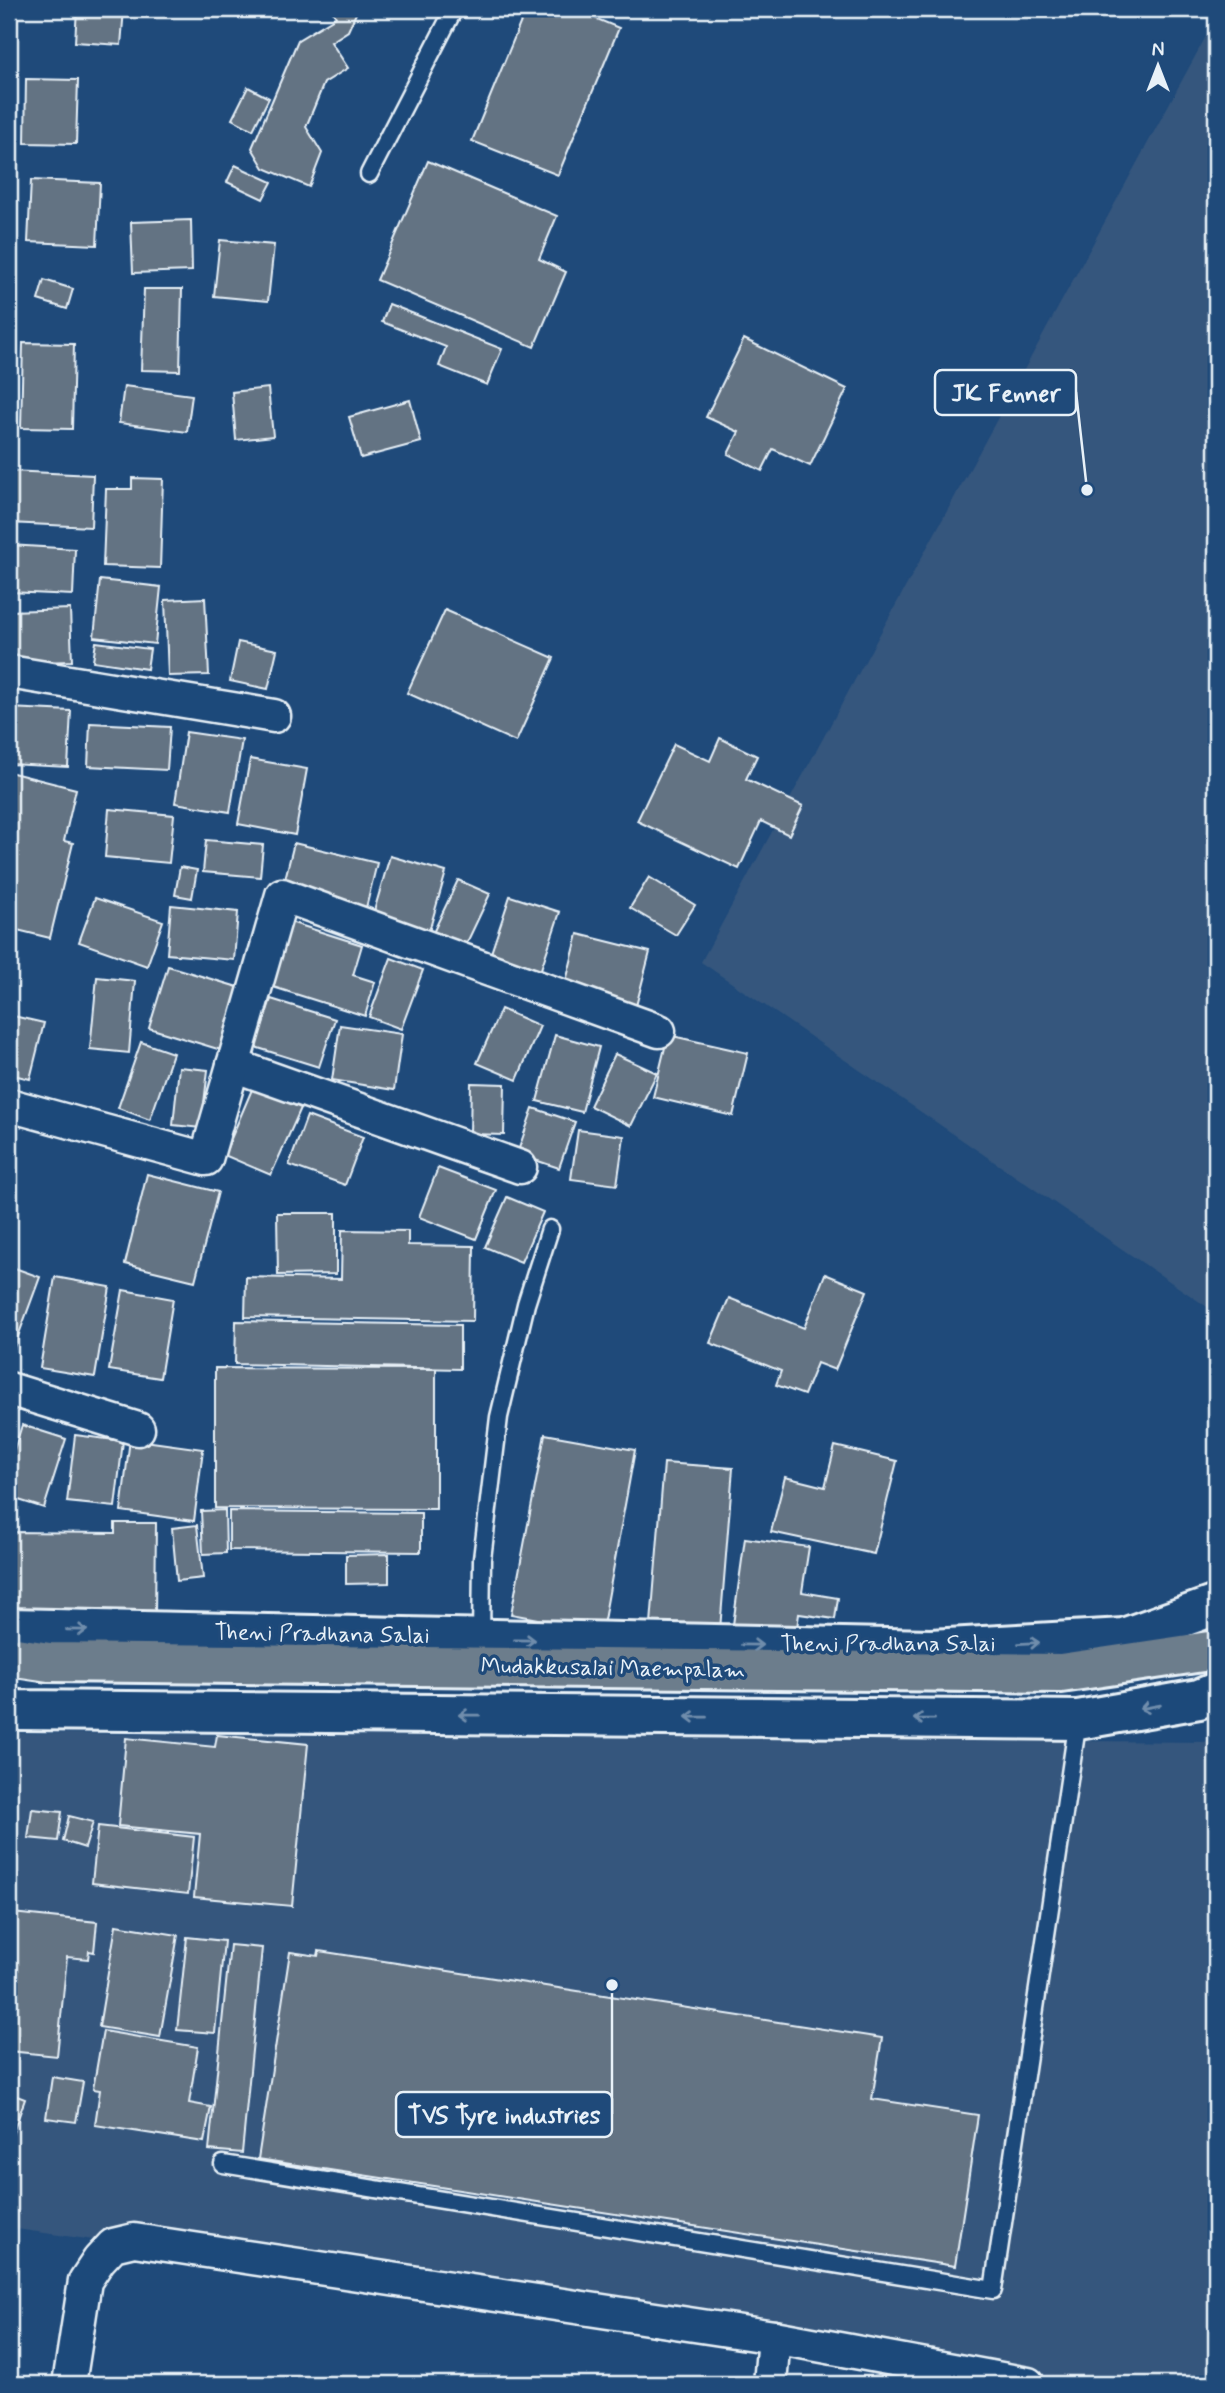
<svg xmlns="http://www.w3.org/2000/svg" width="1225" height="2393" font-family="Mynerve,sans-serif">
	<style>
		.built { fill: #34567d }
		.building { fill: #647383; stroke: #e8f1f8; stroke-width: 2 }
		.lines { fill: none; stroke-linecap: round; stroke-linejoin: round }
		.service-casing { stroke: #e8f1f8; stroke-width: 21 }
		.minor-casing { stroke: #e8f1f8; stroke-width: 37 }
		.secondary-casing { stroke: #e8f1f8; stroke-width: 44 }
		.primary-casing { stroke: #e8f1f8; stroke-width: 44 }
		.service { stroke: #1f4a7a; stroke-width: 16 }
		.minor { stroke: #1f4a7a; stroke-width: 32 }
		.secondary { stroke: #1f4a7a; stroke-width: 38 }
		.primary { stroke: #6c7d8c; stroke-width: 38 }
		.oneway { stroke: #6f8dac }
		.labels { text-anchor: middle; dominant-baseline: central; stroke-width: 7; stroke-linejoin: round; paint-order: stroke }
		.street-label { font-size: 23px; fill: #e8f1f8; stroke: #1f4a7a }
		.leader { fill: none; stroke: #e8f1f8; stroke-width: 2.5 }
		.callout-dot { fill: #e8f1f8; stroke: #1f4a7a; stroke-width: 2.5 }
		.callout { fill: #1f4a7a; stroke: #e8f1f8; stroke-width: 2.5 }
		.callout-label { font-size: 24px; text-anchor: middle; font-weight: bold; fill: #e8f1f8 }
	</style>
	<rect width="100%" height="100%" fill="#1f4a7a"/>
	<filter id="ink" filterUnits="userSpaceOnUse"><feTurbulence type="fractalNoise" baseFrequency=".0143" numOctaves="2"/><feDisplacementMap in="SourceGraphic" scale="14" xChannelSelector="R" yChannelSelector="G"/><feConvolveMatrix kernelMatrix="1 2 1 2 8 2 1 2 1" color-interpolation-filters="sRGB"/></filter>
	<g filter="url(#ink)">
		<g class="built">
			<polygon points="1216,18 1216,1313 701,962"/>
			<polygon points="9,1731 16,1733 1216,1742 1216,2372 1214,2384 1111,2384 9,2228"/>
		</g>
		<g class="building">
			<polygon points="77,9 124,9 121,45 75,42"/>
			<polygon points="331,9 358,9 348,31 331,42 348,68 324,83 306,127 322,153 309,187 264,168 252,148 298,40 336,17"/>
			<polygon points="526,9 573,9 619,28 558,175 472,141"/>
			<polygon points="26,79 78,80 76,144 25,143"/>
			<polygon points="248,87 269,98 253,130 232,119"/>
			<polygon points="428,161 557,216 539,259 566,272 534,347 377,280"/>
			<polygon points="235,165 272,182 263,199 227,182"/>
			<polygon points="31,180 100,183 97,245 28,242"/>
			<polygon points="191,220 192,271 133,273 131,222"/>
			<polygon points="220,240 274,245 268,301 214,296"/>
			<polygon points="44,280 73,289 67,309 38,300"/>
			<polygon points="144,289 182,289 180,371 141,370"/>
			<polygon points="389,304 502,349 487,385 439,366 446,347 382,322"/>
			<polygon points="744,339 847,389 810,466 773,449 762,471 728,454 739,432 706,417"/>
			<polygon points="23,343 74,344 72,429 21,428"/>
			<polygon points="124,386 192,395 187,432 119,423"/>
			<polygon points="268,388 273,436 236,440 232,392"/>
			<polygon points="410,400 421,442 361,458 349,417"/>
			<polygon points="9,471 93,475 91,527 9,523"/>
			<polygon points="132,478 163,479 160,568 103,566 106,489 132,489"/>
			<polygon points="9,545 75,549 73,595 9,592"/>
			<polygon points="100,580 161,587 155,644 94,637"/>
			<polygon points="205,598 209,675 168,676 165,600"/>
			<polygon points="70,609 72,661 9,663 9,611"/>
			<polygon points="445,610 554,658 516,742 407,693"/>
			<polygon points="96,642 150,649 147,669 93,661"/>
			<polygon points="238,642 277,650 268,689 230,681"/>
			<polygon points="9,708 71,711 68,767 9,764"/>
			<polygon points="90,723 170,727 167,770 88,766"/>
			<polygon points="186,732 242,740 230,812 175,803"/>
			<polygon points="720,738 757,756 746,779 803,806 789,835 761,821 739,869 637,821 674,744 710,761"/>
			<polygon points="250,759 307,769 295,835 238,824"/>
			<polygon points="9,772 76,789 64,841 73,843 50,938 9,928"/>
			<polygon points="109,809 174,815 169,863 105,857"/>
			<polygon points="206,840 263,845 260,877 203,872"/>
			<polygon points="294,843 377,863 365,912 282,891"/>
			<polygon points="390,856 446,872 428,935 372,918"/>
			<polygon points="180,867 197,870 192,898 175,895"/>
			<polygon points="649,877 695,905 676,935 630,908"/>
			<polygon points="458,880 490,894 463,951 431,937"/>
			<polygon points="510,896 560,912 538,978 488,962"/>
			<polygon points="95,898 163,921 147,966 79,942"/>
			<polygon points="171,905 238,912 234,960 167,954"/>
			<polygon points="290,922 362,945 353,975 375,982 365,1016 270,986"/>
			<polygon points="578,934 650,952 636,1006 564,989"/>
			<polygon points="391,958 423,970 401,1029 369,1017"/>
			<polygon points="168,966 241,988 221,1050 149,1028"/>
			<polygon points="97,977 135,981 129,1053 90,1049"/>
			<polygon points="271,999 335,1019 319,1067 255,1047"/>
			<polygon points="501,1009 540,1026 517,1080 477,1063"/>
			<polygon points="9,1015 44,1023 30,1079 9,1074"/>
			<polygon points="340,1025 402,1034 394,1090 332,1080"/>
			<polygon points="555,1035 599,1047 582,1112 537,1101"/>
			<polygon points="668,1035 748,1053 733,1116 653,1097"/>
			<polygon points="141,1042 173,1053 150,1120 118,1108"/>
			<polygon points="615,1054 657,1073 631,1126 590,1106"/>
			<polygon points="179,1067 208,1070 201,1128 173,1125"/>
			<polygon points="471,1083 505,1084 504,1135 470,1134"/>
			<polygon points="253,1087 301,1108 271,1175 224,1155"/>
			<polygon points="533,1108 575,1122 559,1168 517,1154"/>
			<polygon points="307,1116 363,1137 345,1185 289,1165"/>
			<polygon points="578,1130 624,1136 617,1185 571,1179"/>
			<polygon points="438,1168 496,1190 476,1239 419,1217"/>
			<polygon points="147,1174 218,1192 195,1281 125,1264"/>
			<polygon points="507,1197 543,1212 521,1262 485,1247"/>
			<polygon points="277,1213 336,1213 336,1274 278,1275"/>
			<polygon points="342,1230 408,1231 408,1245 474,1246 473,1321 245,1317 246,1277 341,1279"/>
			<polygon points="9,1266 40,1277 13,1350 9,1348"/>
			<polygon points="825,1274 867,1291 835,1370 817,1363 804,1395 776,1385 781,1371 710,1343 729,1298 804,1328"/>
			<polygon points="55,1277 110,1287 95,1377 40,1368"/>
			<polygon points="123,1290 173,1299 160,1378 109,1370"/>
			<polygon points="236,1321 460,1325 460,1369 235,1364"/>
			<polygon points="215,1368 436,1369 436,1509 215,1508"/>
			<polygon points="22,1425 66,1439 44,1508 9,1497 9,1466"/>
			<polygon points="545,1434 635,1450 602,1631 511,1614"/>
			<polygon points="75,1435 123,1441 115,1507 67,1502"/>
			<polygon points="130,1439 203,1449 194,1521 121,1511"/>
			<polygon points="835,1446 897,1461 874,1554 771,1532 785,1477 825,1487"/>
			<polygon points="664,1463 733,1468 719,1642 650,1636"/>
			<polygon points="225,1510 226,1553 203,1554 201,1511"/>
			<polygon points="229,1511 421,1513 421,1552 229,1550"/>
			<polygon points="115,1523 156,1523 155,1617 9,1615 9,1532 115,1533"/>
			<polygon points="197,1525 203,1578 177,1581 172,1528"/>
			<polygon points="745,1538 809,1547 802,1592 838,1598 835,1619 799,1614 795,1641 732,1632"/>
			<polygon points="389,1554 389,1583 346,1584 346,1555"/>
			<polygon points="217,1735 308,1744 292,1906 194,1897 200,1834 118,1826 126,1738 215,1747"/>
			<polygon points="32,1809 62,1812 58,1841 28,1838"/>
			<polygon points="69,1816 93,1822 85,1848 63,1841"/>
			<polygon points="98,1826 194,1837 188,1894 92,1883"/>
			<polygon points="12,1913 97,1922 94,1952 89,1951 88,1959 67,1957 57,2056 9,2051 9,1945"/>
			<polygon points="116,1925 178,1935 160,2037 99,2027"/>
			<polygon points="187,1937 224,1941 215,2033 177,2030"/>
			<polygon points="230,1945 262,1948 242,2153 209,2150"/>
			<polygon points="319,1951 882,2038 872,2099 978,2115 955,2266 258,2159 290,1952 318,1956"/>
			<polygon points="103,2031 198,2047 189,2103 211,2107 204,2142 95,2125 100,2090 93,2089"/>
			<polygon points="52,2077 83,2082 76,2122 46,2118"/>
			<polygon points="9,2093 25,2099 11,2138 9,2137"/>
		</g>
		<g class="lines">
			<defs>
				<g id="service">
					<polyline points="369,174 454,9"/>
					<polyline points="481,1639 482,1559 499,1417 526,1304 550,1229"/>
					<polyline points="223,2164 993,2290 1078,1720"/>
				</g>
				<g id="minor">
					<polyline points="9,672 274,716"/>
					<polyline points="233,1065 520,1167"/>
					<polyline points="9,1105 206,1159 282,895 659,1031"/>
					<polyline points="9,1389 138,1429"/>
					<polyline points="69,2384 85,2281 99,2260 113,2245 134,2240 774,2337 1028,2384"/>
					<polyline points="770,2384 774,2337"/>
				</g>
				<g id="secondary">
					<polyline points="9,1628 931,1649 1124,1638 1216,1605"/>
					<polyline points="9,1708 18,1710 1078,1720 1199,1699 1216,1692"/>
				</g>
				<polyline id="primary" points="9,1656 49,1662 1061,1673 1216,1650"/>
			</defs>
			<use href="#service" class="service-casing"/>
			<use href="#minor" class="minor-casing"/>
			<use href="#secondary" class="secondary-casing"/>
			<use href="#primary" class="primary-casing"/>
			<use href="#service" class="service"/>
			<use href="#minor" class="minor"/>
			<use href="#secondary" class="secondary"/>
			<use href="#primary" class="primary"/>
		</g>
		<defs><path id="oneway-shaft" d="M-6 0H5M1.5-3L5.5 0L1.5 3" fill="none" stroke-width="1.6" stroke-linecap="round" stroke-linejoin="round" transform="scale(1.75)"/></defs>
		<g class="oneway">
			<use href="#oneway-shaft" transform="translate(77 1630) rotate(1)"/>
			<use href="#oneway-shaft" transform="translate(525 1640) rotate(1)"/>
			<use href="#oneway-shaft" transform="translate(1029 1643) rotate(-3)"/>
			<use href="#oneway-shaft" transform="translate(752 1645) rotate(1)"/>
			<use href="#oneway-shaft" transform="translate(1150 1707) rotate(170)"/>
			<use href="#oneway-shaft" transform="translate(469 1715) rotate(-179)"/>
			<use href="#oneway-shaft" transform="translate(696 1717) rotate(-179)"/>
			<use href="#oneway-shaft" transform="translate(924 1719) rotate(-179)"/>
		</g>
	</g>
	<g class="labels">
		<g class="street-label">
			<text transform="translate(322 1635) rotate(1)">Theni Pradhana Salai</text>
			<text x="888" y="1645">Theni Pradhana Salai</text>
			<text transform="translate(613 1669) rotate(1)">Mudakkusalai Maempalam</text>
		</g>
	</g>
	<path class="leader" d="M1087 490L1076 392M612 1985L612 2114"/>
	<g class="callout-dot">
		<circle cx="1087" cy="490" r="7"/>
		<circle cx="612" cy="1985" r="7"/>
	</g>
	<g class="callout">
		<rect x="935" y="370" width="141" height="45" rx="7"/>
		<rect x="396" y="2092" width="216" height="45" rx="7"/>
	</g>
	<g class="callout-label">
		<text x="1006" y="401">JK Fenner</text>
		<text x="504" y="2123">TVS Tyre industries</text>
	</g>
	<rect width="1225" height="2393" fill="none" stroke="#1f4a7a" stroke-width="35"/>
	<rect x="18" y="18" width="1190" height="2358" fill="none" stroke="#e8f1f8" stroke-width="2.5" filter="url(#ink)"/>
	<g transform="translate(1158 66)" stroke="#1f4a7a" stroke-width="5" paint-order="stroke">
	<path d="M0-5L12 26L0 18L-12 26Z" fill="#e8f1f8"/>
	<text y="-10" font-size="19" font-weight="bold" text-anchor="middle" fill="#e8f1f8">N</text>
	</g>
</svg>
